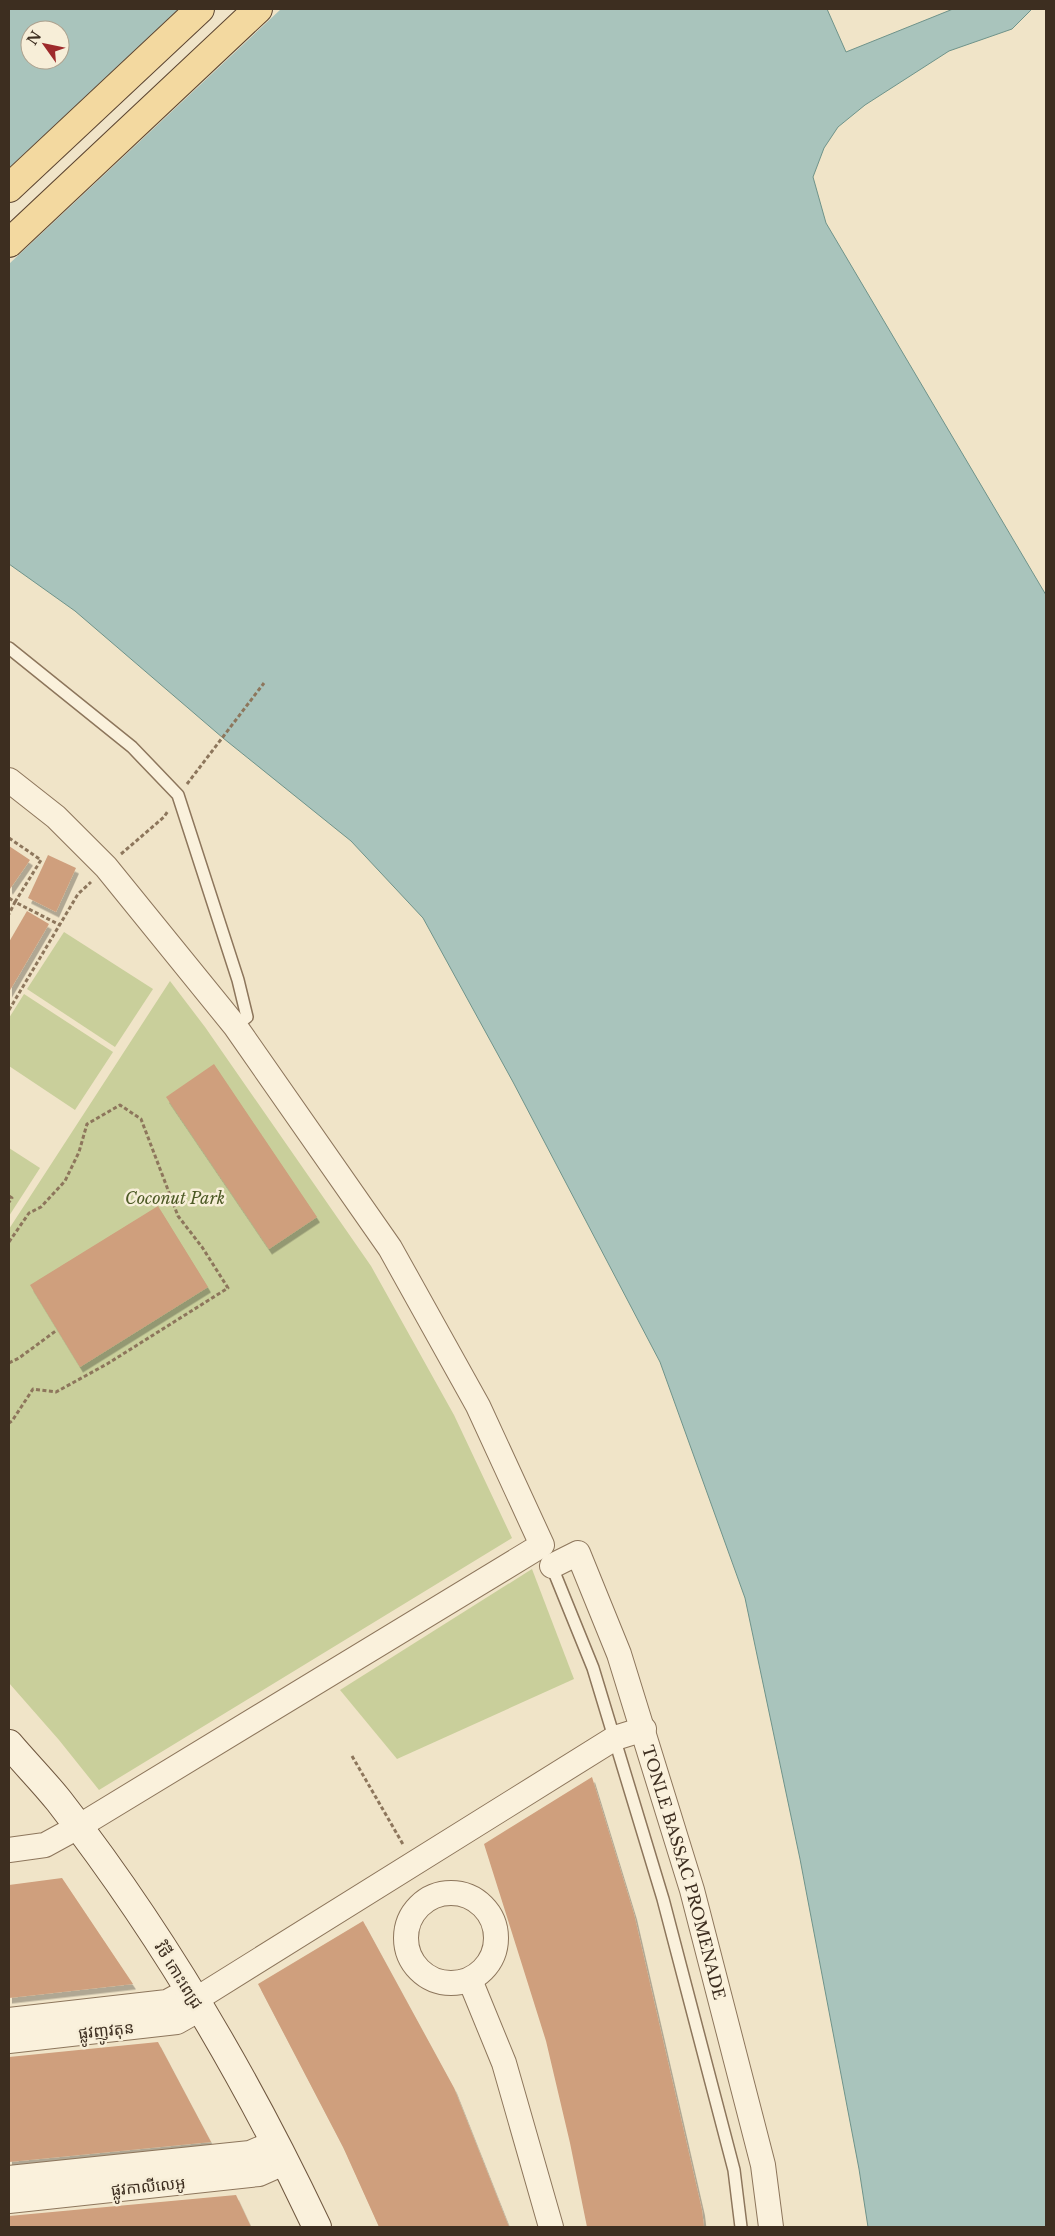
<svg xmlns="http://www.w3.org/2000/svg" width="1055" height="2236" font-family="'Libre Baskerville','Noto Sans Khmer',serif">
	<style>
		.green { fill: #c9cf9b }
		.water { fill: #a9c4bc; stroke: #6f938a; fill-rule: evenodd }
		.pier { fill: #f0e4c8 }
		.building { fill: #cf9f7d; filter: url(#shadow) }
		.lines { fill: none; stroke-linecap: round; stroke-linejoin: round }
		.lane-casing { stroke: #8d765c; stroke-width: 14 }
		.street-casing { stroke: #8d765c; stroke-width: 26 }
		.secondary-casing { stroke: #6f573f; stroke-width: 30 }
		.primary-casing { stroke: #5b4430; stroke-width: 30 }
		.path { stroke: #8d765c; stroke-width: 3; stroke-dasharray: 4 2.5; stroke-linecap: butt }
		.lane { stroke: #faf1dc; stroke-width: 11 }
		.street { stroke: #faf1dc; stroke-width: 24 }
		.secondary { stroke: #faf1dc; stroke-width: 28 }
		.primary { stroke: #f3d9a0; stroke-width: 28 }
		.labels { text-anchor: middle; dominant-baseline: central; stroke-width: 5; stroke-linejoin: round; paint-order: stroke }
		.park-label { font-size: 16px; font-style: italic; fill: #4d5a26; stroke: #f7eed8 }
		.street-label { font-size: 16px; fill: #3d2e20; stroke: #f7eed8 }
	</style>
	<defs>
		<filter id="shadow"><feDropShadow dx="3" dy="5.5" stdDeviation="0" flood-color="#0004"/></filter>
	</defs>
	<rect width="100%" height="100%" fill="#f0e4c8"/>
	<g class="green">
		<polygon points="64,932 153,989 115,1047 27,989"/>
		<polygon points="170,981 205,1027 371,1266 454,1415 512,1538 99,1790 59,1740 9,1683 9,1229"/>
		<polygon points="24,994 113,1052 75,1110 9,1066 9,1018"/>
		<polygon points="9,1148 40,1168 9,1216"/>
		<polygon points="532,1569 574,1679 397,1759 340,1690"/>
	</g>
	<path class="water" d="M9,9H827L846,52L953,9H1032L1012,29L949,51L865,105L838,127L824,148L813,177L826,223L1046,595V2227H868L859,2169L800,1859L745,1598L660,1362L513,1082L423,918L351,841L223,738L75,611L9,564ZM30,30H60V60H30Z"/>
	<polygon class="pier" points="180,9 281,9 9,264 9,168"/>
	<g class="building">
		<polygon points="9,846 30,860 10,889 9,888"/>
		<polygon points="48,855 76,868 56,912 28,898"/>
		<polygon points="27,911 49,924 9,992 9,942"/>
		<polygon points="214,1064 317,1217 269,1249 166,1097"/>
		<polygon points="158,1206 208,1287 80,1367 30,1285"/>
		<polygon points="592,1777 634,1914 702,2210 704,2227 587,2227 570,2143 546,2041 484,1844"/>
		<polygon points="62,1878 133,1984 9,1998 9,1885"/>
		<polygon points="363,1921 454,2088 509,2227 379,2227 343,2147 258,1984"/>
		<polygon points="158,2042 211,2142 9,2162 9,2057"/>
		<polygon points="236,2195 251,2227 9,2227 9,2216"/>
	</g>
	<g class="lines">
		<defs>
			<g id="lane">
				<polyline points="9,648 132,747 178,795 238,980 247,1017 235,1026"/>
				<polyline points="550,1562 593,1668 663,1899 734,2170 741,2227"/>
			</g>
			<g id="street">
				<polyline points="9,780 56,817 106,867 235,1026 390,1248 478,1406 542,1545 78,1827 45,1845 9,1850"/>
				<path id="s1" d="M552,1566L578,1553L619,1654L692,1890L763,2165L771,2227"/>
				<circle cx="451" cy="1938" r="45"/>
				<polyline points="470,1980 504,2063 551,2227"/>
				<polyline points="195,2000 615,1738 644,1729"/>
				<polyline points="9,2020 167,2002 189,1990"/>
				<polyline points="9,2041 177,2022 200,2009"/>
				<polyline points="9,2178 250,2153 275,2142"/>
				<polyline points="9,2201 259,2174 286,2162"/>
			</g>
			<path id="secondary" d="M9,1744C25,1763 43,1781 59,1801C161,1932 246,2077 317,2227"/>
			<g id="primary">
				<polyline points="9,188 200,9"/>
				<polyline points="9,243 258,9"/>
			</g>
		</defs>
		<use href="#lane" class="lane-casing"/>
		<use href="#street" class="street-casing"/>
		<use href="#secondary" class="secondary-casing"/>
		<use href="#primary" class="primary-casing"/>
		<g class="path">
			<polyline points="187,784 264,683"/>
			<polyline points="9,838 41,860 15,902 60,925"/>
			<polyline points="121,854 164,817 168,811"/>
			<polyline points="9,898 15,902 9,914"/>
			<polyline points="9,1010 78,894 91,882"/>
			<polyline points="9,1196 12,1198 9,1202"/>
			<polyline points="9,1242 29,1213 41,1207 65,1181 79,1152 87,1124 120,1105 141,1119 178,1216 202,1247 228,1288 107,1364 56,1392 33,1389 12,1421 9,1423"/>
			<polyline points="9,1363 19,1358 57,1330"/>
			<polyline points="352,1756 404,1846"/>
		</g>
		<use href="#lane" class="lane"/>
		<use href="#street" class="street"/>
		<use href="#secondary" class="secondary"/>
		<use href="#primary" class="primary"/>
	</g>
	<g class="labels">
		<g class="park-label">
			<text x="175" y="1198">Coconut Park</text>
		</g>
		<g class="street-label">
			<text stroke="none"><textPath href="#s1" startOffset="366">TONLE BASSAC PROMENADE</textPath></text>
			<text transform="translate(179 1975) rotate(58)">វិថី កោះពេជ្រ</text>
			<text transform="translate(106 2030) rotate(-6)">ផ្លូវញូវតុន</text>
			<text transform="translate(148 2186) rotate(-6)">ផ្លូវកាលីលេអូ</text>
		</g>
	</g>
	<rect width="1055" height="2236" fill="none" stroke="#3d2e20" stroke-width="20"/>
	<g transform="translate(45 45) rotate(303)"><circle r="24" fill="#f7eed8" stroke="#ada18e"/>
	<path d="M0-4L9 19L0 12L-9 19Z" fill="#9e2a2b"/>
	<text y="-8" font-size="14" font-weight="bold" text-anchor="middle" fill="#3d2e20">N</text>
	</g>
</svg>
